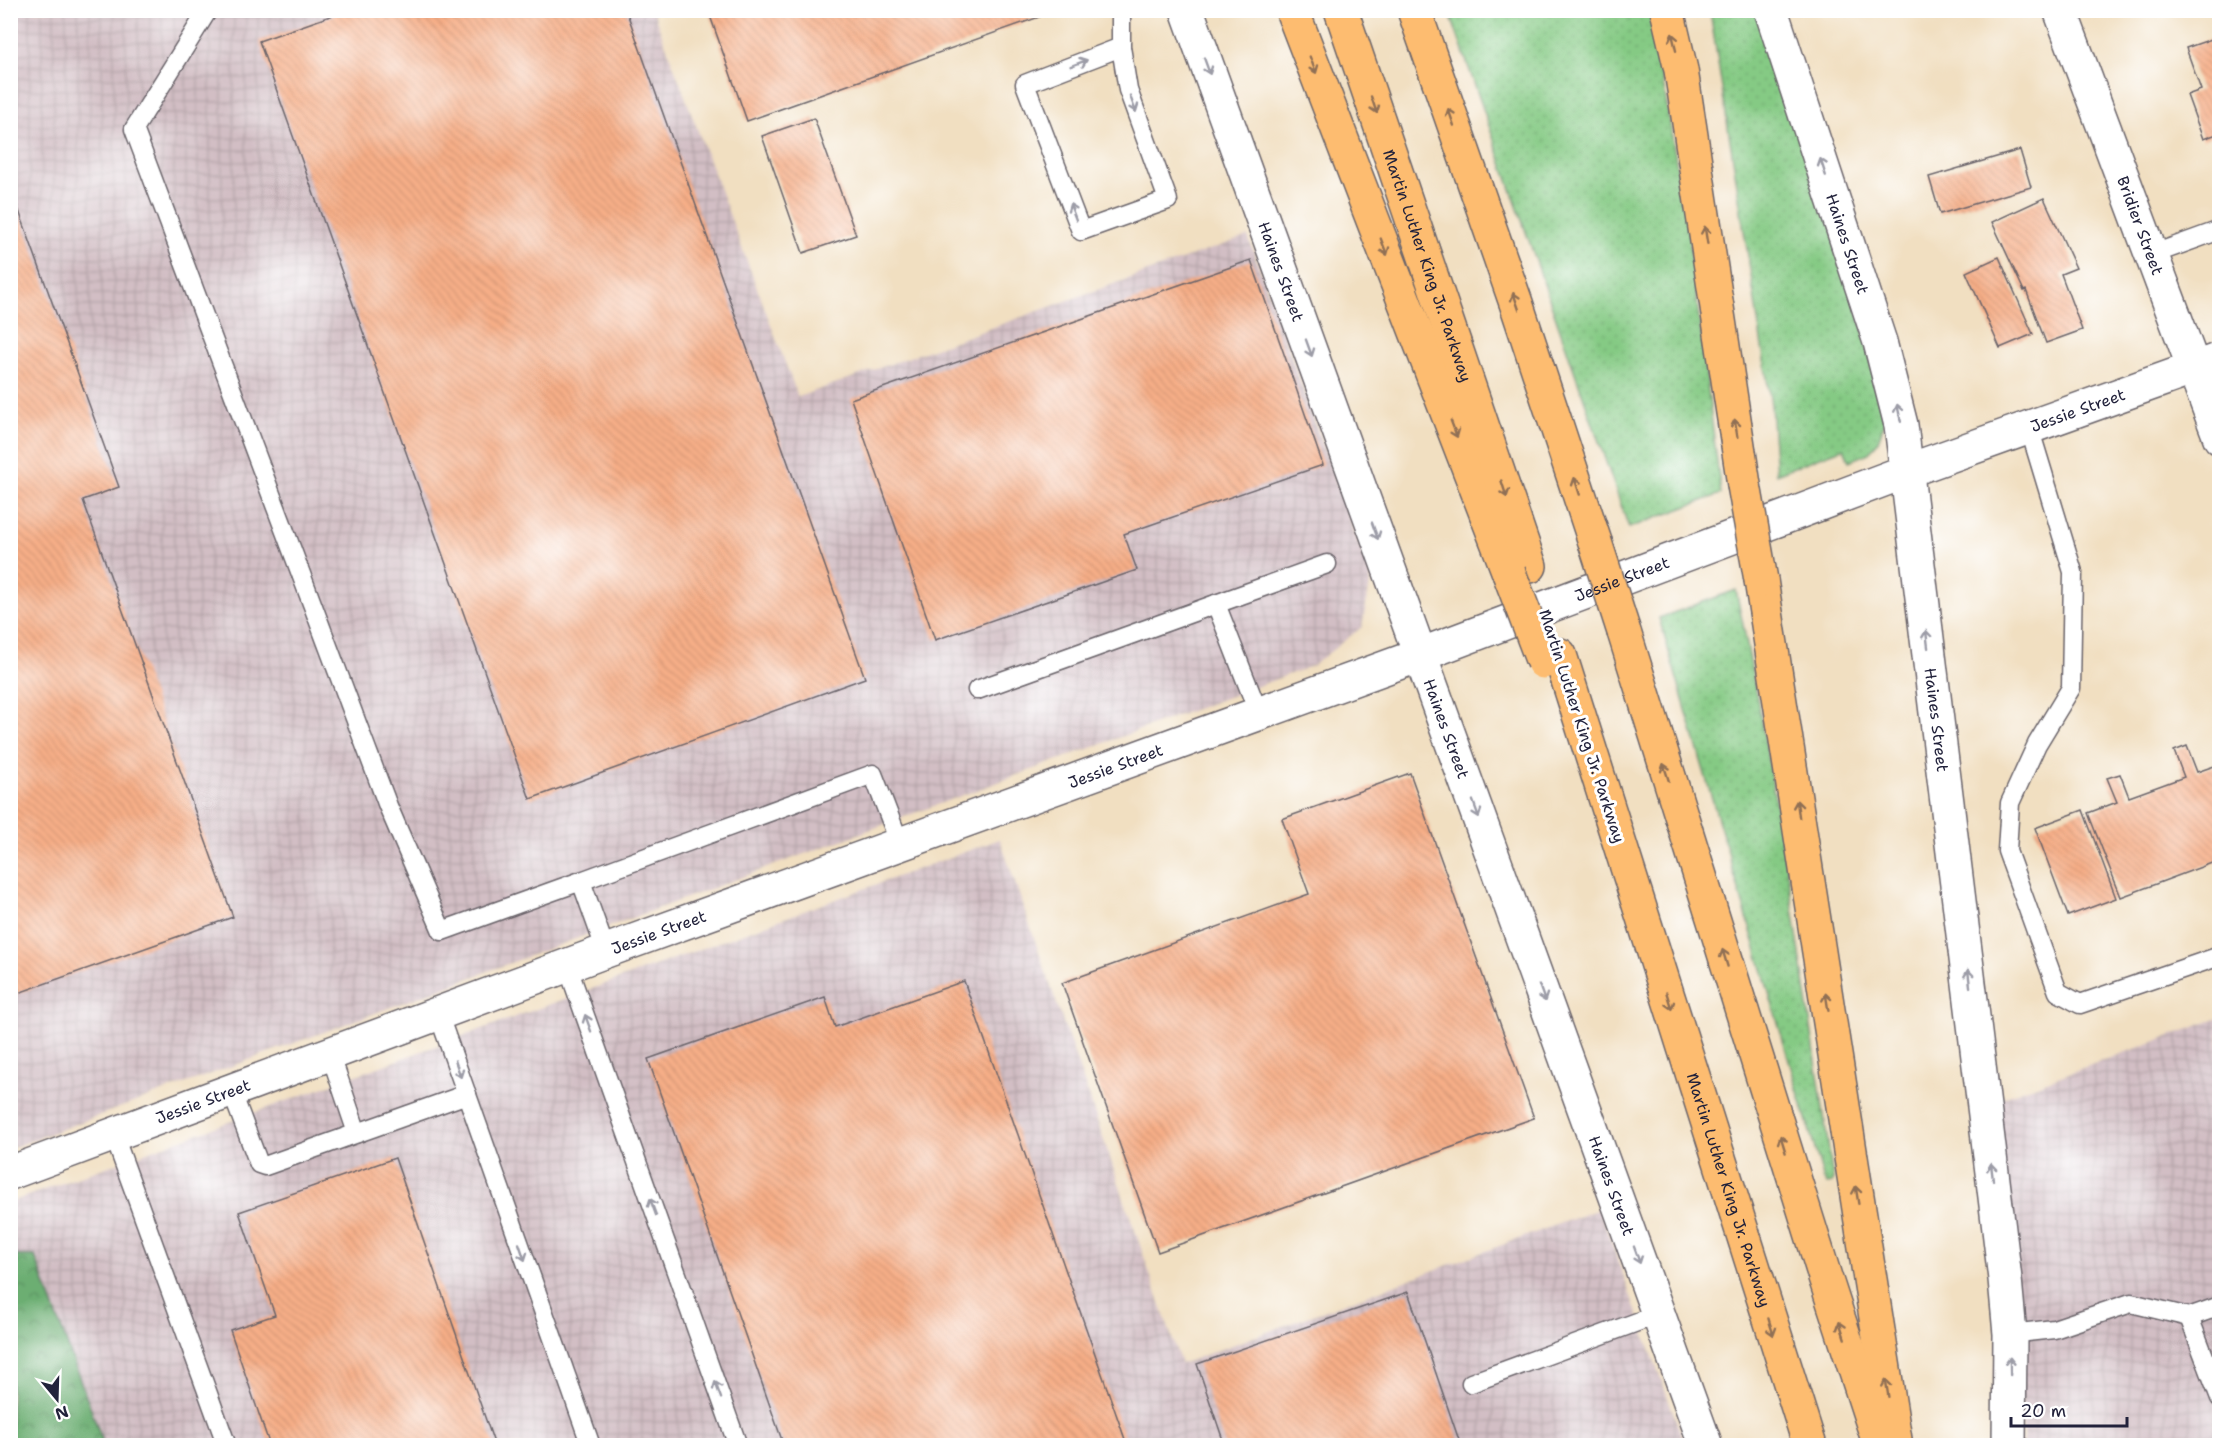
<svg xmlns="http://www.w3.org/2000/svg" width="2230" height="1456" font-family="'Shantell Sans',sans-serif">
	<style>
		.industrial { fill: url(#industrial-grid) }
		.grass { fill: url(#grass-dots); stroke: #547660; stroke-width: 1.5 }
		.forest { fill: url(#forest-crowns); stroke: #476856; stroke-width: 1.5 }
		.building { fill: url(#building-back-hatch) }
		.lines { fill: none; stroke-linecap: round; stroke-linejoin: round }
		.service-casing { stroke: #6a646a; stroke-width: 21 }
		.minor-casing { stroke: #6a646a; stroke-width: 36 }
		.tertiary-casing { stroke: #6a646a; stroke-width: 36 }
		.motorway-casing { stroke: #6a646a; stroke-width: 36 }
		.service { stroke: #fff; stroke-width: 18 }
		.minor { stroke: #fff; stroke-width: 33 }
		.tertiary { stroke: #fff; stroke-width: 33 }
		.motorway { stroke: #fdbc6f; stroke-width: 33 }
		.motorway-bridge-casing { stroke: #6a646a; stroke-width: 36; stroke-linecap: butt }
		.motorway-bridge { stroke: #fdbc6f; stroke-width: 33 }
		.oneway { stroke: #906f55 }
		.oneway2 { stroke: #9c9ca7 }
		.labels { text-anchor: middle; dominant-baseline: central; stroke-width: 6; stroke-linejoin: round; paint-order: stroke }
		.street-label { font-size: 16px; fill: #22223b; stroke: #fff }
	</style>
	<defs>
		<pattern id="industrial-grid" width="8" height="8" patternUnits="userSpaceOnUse" patternTransform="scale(1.5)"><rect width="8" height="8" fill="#d2bec4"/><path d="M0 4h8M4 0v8" fill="none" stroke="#b4a3a9"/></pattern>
		<pattern id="grass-dots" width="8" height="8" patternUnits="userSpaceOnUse" patternTransform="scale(1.5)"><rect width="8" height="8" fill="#85ca84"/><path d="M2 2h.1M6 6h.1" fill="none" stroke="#73ad73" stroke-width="1.8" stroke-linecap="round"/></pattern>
		<pattern id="forest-crowns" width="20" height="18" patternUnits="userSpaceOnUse" patternTransform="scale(1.5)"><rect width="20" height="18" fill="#6cae72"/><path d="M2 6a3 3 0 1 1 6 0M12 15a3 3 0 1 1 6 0" fill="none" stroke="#588d5f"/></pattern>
		<pattern id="building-back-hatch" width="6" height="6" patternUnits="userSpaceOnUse" patternTransform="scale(1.5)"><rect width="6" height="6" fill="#f6ae87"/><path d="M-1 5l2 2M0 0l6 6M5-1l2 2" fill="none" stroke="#d39575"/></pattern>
	</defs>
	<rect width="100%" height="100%" fill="#fff"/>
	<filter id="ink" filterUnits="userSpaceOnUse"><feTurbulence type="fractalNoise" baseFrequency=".0167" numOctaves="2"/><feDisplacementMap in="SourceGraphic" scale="12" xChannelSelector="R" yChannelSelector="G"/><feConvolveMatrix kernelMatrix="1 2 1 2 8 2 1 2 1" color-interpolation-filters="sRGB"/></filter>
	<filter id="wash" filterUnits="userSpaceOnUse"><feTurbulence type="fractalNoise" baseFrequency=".008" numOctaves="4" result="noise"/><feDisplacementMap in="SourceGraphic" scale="24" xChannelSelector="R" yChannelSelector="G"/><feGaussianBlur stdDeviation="1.35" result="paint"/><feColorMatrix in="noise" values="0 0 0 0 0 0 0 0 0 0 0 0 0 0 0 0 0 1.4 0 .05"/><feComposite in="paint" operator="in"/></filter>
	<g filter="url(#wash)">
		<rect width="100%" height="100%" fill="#f1dfc1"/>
		<g class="industrial">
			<polygon points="11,11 653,11 798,397 1248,236 1371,579 1362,627 1312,666 11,1148"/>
			<polygon points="1000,839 1181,1364 1599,1209 1685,1445 104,1445 35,1256 11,1256 11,1202"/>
			<polygon points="2219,1018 2219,1445 2024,1445 1998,1099"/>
		</g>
		<g class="grass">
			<polygon points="1449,11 1651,11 1689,238 1721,494 1629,528"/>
			<polygon points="1710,11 1759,11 1854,296 1886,419 1877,443 1869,453 1849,461 1844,448 1776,474 1771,405"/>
			<path d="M1736,590C1776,784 1805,982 1833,1179L1832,1183L1827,1184L1824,1180L1659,618Z"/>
		</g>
		<polygon class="forest" points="11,1256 35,1256 104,1445 11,1445"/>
		<g id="blocks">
			<g class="building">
				<polygon points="335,10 626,10 865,678 530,799 259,41 336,14"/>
				<polygon points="708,10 1056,10 1056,11 747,121"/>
				<polygon points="2220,36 2220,133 2203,139 2187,95 2201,90 2186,48"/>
				<polygon points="814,118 856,235 803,253 762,136"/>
				<polygon points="2020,150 2031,187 1940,214 1929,177"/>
				<polygon points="10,186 119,487 83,500 233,917 10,996"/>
				<polygon points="2044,198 2076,268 2061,274 2082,330 2046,343 2026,290 2024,291 1992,222"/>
				<polygon points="1999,257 2033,334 2000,348 1966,272"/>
				<polygon points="1251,260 1323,465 1124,534 1137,570 935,640 851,399"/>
				<polygon points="2187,746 2197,772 2220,764 2220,860 2121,897 2088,813 2117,802 2107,778 2120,774 2129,797 2184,777 2174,751"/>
				<polygon points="1410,773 1534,1118 1158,1252 1062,983 1309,894 1282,819"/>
				<polygon points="2083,810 2116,898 2068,916 2035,828"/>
				<polygon points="964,981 1127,1445 784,1446 648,1059 825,997 835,1027"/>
				<polygon points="395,1158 495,1446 270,1446 230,1330 275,1315 239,1212"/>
				<polygon points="1408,1292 1461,1446 1225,1446 1197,1364"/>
			</g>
		</g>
	</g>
	<g filter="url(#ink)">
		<use href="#blocks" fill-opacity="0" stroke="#6a646a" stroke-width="1.5"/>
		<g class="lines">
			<defs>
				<g id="service">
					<polyline points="208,10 134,129 388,806 442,931 581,881 606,951"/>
					<polyline points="1121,10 1121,47 1128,90 1168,200 1081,231 1025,84 1121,47"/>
					<polyline points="2151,255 2220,230"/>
					<polyline points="2029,427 2073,572 2071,688 2037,744 2010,803 2007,851 2058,992 2080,1004 2220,956"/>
					<polyline points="1216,604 1259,714"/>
					<polyline points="977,690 1327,564"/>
					<polyline points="581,881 873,774 900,844"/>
					<polyline points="567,965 738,1446"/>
					<polyline points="438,1013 591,1446"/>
					<polyline points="330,1053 357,1133"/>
					<polyline points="231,1090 259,1164 265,1166 467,1094"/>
					<polyline points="113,1133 227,1446"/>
					<polyline points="2189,1317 2220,1398"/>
					<polyline points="2010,1334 2054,1329 2131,1303 2189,1317 2220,1306"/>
					<polyline points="1471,1383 1659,1314"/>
				</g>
				<g id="minor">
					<path id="s1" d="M2060,10L2220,438"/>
				</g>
				<g id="tertiary">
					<path id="s2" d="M1187,10L1706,1446"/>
					<path id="s3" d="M1771,10L1880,342L1901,425L2005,1279L2010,1334L2009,1446"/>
					<path id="s4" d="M10,1173L606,951L1420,655L1907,471L2220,359"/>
				</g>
				<g id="motorway">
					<polyline points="1292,10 1509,573"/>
					<path id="s5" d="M1341,10L1530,566"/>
					<polyline points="1414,10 1516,303 1595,542"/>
					<polyline points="1667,10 1681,70 1744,485"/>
					<polyline points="1761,580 1896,1446"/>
					<polyline points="1624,632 1825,1277 1880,1446"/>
					<path id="s6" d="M1560,655L1810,1446"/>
				</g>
			</defs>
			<use href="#service" class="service-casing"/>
			<use href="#minor" class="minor-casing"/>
			<use href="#tertiary" class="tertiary-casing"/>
			<use href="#motorway" class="motorway-casing"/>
			<use href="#service" class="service"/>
			<use href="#minor" class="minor"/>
			<use href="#tertiary" class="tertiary"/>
			<use href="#motorway" class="motorway"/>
			<defs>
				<g id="motorway-bridge">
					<polyline points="1744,485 1761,580"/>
					<polyline points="1595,542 1624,632"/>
					<polyline points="1509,573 1543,662"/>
				</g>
			</defs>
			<use href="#motorway-bridge" class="motorway-bridge-casing"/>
			<use href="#motorway-bridge" class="motorway-bridge"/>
		</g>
		<defs><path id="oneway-shaft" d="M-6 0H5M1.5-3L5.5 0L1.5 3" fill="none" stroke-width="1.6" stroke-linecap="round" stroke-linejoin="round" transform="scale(1.5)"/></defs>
		<g class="oneway">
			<use href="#oneway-shaft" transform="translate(1674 42) rotate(-103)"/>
			<use href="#oneway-shaft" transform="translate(1313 65) rotate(69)"/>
			<use href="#oneway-shaft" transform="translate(1374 105) rotate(71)"/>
			<use href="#oneway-shaft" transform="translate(1451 117) rotate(-109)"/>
			<use href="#oneway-shaft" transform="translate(1706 235) rotate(-99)"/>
			<use href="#oneway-shaft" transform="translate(1384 247) rotate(69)"/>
			<use href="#oneway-shaft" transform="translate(1516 301) rotate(-109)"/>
			<use href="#oneway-shaft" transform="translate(1736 428) rotate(-99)"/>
			<use href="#oneway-shaft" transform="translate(1454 429) rotate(69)"/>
			<use href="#oneway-shaft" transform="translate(1577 486) rotate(-108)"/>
			<use href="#oneway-shaft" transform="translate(1504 489) rotate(72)"/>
			<use href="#oneway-shaft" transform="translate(1666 772) rotate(-108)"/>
			<use href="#oneway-shaft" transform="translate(1798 809) rotate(-98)"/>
			<use href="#oneway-shaft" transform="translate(1725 958) rotate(-107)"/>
			<use href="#oneway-shaft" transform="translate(1669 1001) rotate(73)"/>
			<use href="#oneway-shaft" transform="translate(1827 1002) rotate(-99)"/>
			<use href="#oneway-shaft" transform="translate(1783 1144) rotate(-107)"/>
			<use href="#oneway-shaft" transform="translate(1857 1195) rotate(-99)"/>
			<use href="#oneway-shaft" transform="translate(1771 1327) rotate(73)"/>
			<use href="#oneway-shaft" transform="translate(1842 1330) rotate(-108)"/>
			<use href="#oneway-shaft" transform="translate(1887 1388) rotate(-99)"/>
		</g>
		<g class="oneway2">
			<use href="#oneway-shaft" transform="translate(1079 63) rotate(-21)"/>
			<use href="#oneway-shaft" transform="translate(1207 66) rotate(70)"/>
			<use href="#oneway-shaft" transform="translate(1133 104) rotate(70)"/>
			<use href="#oneway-shaft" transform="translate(1823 167) rotate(-108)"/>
			<use href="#oneway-shaft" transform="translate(1073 212) rotate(-111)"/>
			<use href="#oneway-shaft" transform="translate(1309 348) rotate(70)"/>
			<use href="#oneway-shaft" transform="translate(1899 413) rotate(-102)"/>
			<use href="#oneway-shaft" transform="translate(1375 531) rotate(70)"/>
			<use href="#oneway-shaft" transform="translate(1927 639) rotate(-97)"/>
			<use href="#oneway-shaft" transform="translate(1476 809) rotate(70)"/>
			<use href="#oneway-shaft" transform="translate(1969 978) rotate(-97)"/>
			<use href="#oneway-shaft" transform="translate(1542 993) rotate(70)"/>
			<use href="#oneway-shaft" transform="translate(588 1023) rotate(-110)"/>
			<use href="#oneway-shaft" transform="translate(458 1069) rotate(71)"/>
			<use href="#oneway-shaft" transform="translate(1992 1172) rotate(-97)"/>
			<use href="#oneway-shaft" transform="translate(653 1207) rotate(-110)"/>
			<use href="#oneway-shaft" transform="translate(522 1252) rotate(71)"/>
			<use href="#oneway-shaft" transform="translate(1637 1255) rotate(70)"/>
			<use href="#oneway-shaft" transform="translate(2010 1366) rotate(-91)"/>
			<use href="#oneway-shaft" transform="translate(718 1390) rotate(-110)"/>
		</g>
	</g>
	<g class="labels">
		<g class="street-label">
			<text stroke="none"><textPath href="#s1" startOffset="230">Bridier Street</textPath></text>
			<text stroke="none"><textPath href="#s3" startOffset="246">Haines Street</textPath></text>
			<text stroke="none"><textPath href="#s5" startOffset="270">Martin Luther King Jr. Parkway</textPath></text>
			<text stroke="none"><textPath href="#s2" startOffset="278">Haines Street</textPath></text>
			<text stroke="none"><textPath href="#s4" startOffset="2204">Jessie Street</textPath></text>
			<text stroke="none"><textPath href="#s4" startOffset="1718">Jessie Street</textPath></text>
			<text stroke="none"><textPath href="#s3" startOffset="732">Haines Street</textPath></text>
			<text transform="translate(1582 726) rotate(72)">Martin Luther King Jr. Parkway</text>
			<text stroke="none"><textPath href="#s2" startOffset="764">Haines Street</textPath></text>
			<text stroke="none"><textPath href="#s4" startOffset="1178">Jessie Street</textPath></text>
			<text stroke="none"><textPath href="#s4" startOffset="692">Jessie Street</textPath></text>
			<text stroke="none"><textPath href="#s4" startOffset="206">Jessie Street</textPath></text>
			<text stroke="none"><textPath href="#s2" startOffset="1250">Haines Street</textPath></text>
			<text stroke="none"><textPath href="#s6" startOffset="561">Martin Luther King Jr. Parkway</textPath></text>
		</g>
	</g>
	<rect width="2230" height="1456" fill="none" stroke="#fff" stroke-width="36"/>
	<g transform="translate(57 1399) rotate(161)" stroke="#ffffff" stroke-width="4.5" paint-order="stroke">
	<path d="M0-4.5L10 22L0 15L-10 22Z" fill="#22223b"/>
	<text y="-9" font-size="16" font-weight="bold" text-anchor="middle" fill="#22223b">N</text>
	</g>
	<path d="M2011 1417v9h116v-9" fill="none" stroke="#22223b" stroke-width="3"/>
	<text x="2020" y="1417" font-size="18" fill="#22223b" stroke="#ffffff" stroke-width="4.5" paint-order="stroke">20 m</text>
</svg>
